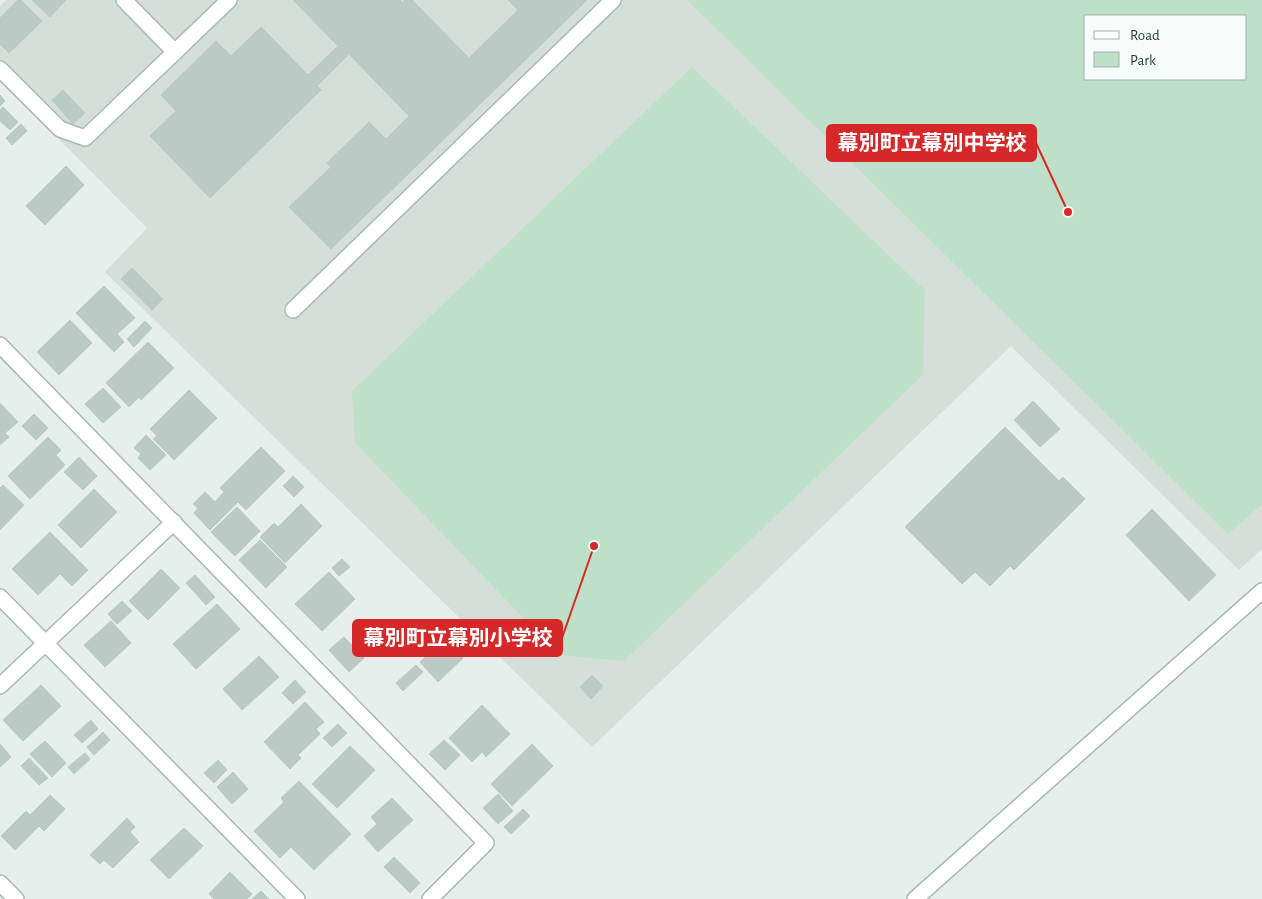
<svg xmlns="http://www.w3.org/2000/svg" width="1262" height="899" font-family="'Alegreya Sans','Noto Sans JP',sans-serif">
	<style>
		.built { fill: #d4dfda; fill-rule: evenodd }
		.green { fill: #bfe0c8; fill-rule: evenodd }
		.building { fill: #bbcac4; stroke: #b8c9c2 }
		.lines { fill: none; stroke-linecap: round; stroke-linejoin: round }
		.minor-casing { stroke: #a8b8b2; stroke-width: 18 }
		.minor { stroke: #fff; stroke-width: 15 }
		.leader { fill: none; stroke: #d62828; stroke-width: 2 }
		.callout-dot { fill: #d62828; stroke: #f7fbf9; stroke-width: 2 }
		.callout { fill: #d62828; stroke: #d62828; stroke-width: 2 }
		.callout-label { font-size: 21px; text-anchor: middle; font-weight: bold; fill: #fff }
	</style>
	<rect width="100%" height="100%" fill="#e6efeb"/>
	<path class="built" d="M6,0H1262V549L1239,570L1011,346L592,747L105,272L147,228L0,80V6ZM1086,16H1246V79H1086Z"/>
	<g class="green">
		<path d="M687,0H1262V504L1228,534ZM1246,16V79H1086V16Z"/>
		<polygon points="692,67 925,290 923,375 624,661 559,655 355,443 352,391"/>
	</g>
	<g class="building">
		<polygon points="18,0 21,0 42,21 9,53 0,44 0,18"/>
		<polygon points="32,0 66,0 50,17"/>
		<polygon points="293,0 400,0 402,3 405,0 412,0 469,58 518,10 508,0 587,0 331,249 289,207 331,167 327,163 369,122 386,139 409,116 349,54 317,86 321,90 210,198 150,136 176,111 161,95 216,41 231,56 261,27 308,75 338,46"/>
		<polygon points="63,90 85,113 73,124 52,100"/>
		<polygon points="0,95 5,101 0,106"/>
		<polygon points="3,107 18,122 10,130 0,121 0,110"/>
		<polygon points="21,124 27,131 12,145 6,138"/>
		<polygon points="66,166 84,185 45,225 26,206"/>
		<polygon points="132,268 163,299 152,310 121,279"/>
		<polygon points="104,286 135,318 117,334 124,342 114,352 76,313"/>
		<polygon points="70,320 92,343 59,375 37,352"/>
		<polygon points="145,321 152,328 134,347 127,339"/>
		<polygon points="148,342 174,368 141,400 139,397 129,407 106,383"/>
		<polygon points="103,388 121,407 103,423 85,404"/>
		<polygon points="189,390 217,418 174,460 153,439 157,436 150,429"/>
		<polygon points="1033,401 1060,429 1040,447 1014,420"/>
		<polygon points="0,403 18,422 5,433 9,437 0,445"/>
		<polygon points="34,414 48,428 36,440 22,426"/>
		<polygon points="1005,427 1059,481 1063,477 1085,499 1014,570 1010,566 990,586 975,572 962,584 905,527"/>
		<polygon points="146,435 166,455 150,470 138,458 141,454 134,448"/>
		<polygon points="48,437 61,450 56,455 65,465 30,499 8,476"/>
		<polygon points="261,447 285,471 246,510 238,502 210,530 194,513 198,508 193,504 205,492 215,502 224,492 220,488"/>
		<polygon points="79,457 97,476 83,490 64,472"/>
		<polygon points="293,476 304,487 294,497 283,486"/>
		<polygon points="3,485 24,505 0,530 0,488"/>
		<polygon points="94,489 117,512 81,548 58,525"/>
		<polygon points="301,504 322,526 285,563 260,537 274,523 278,527"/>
		<polygon points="237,507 260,531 235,556 211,532"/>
		<polygon points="1152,509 1216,575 1189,601 1126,535"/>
		<polygon points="50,532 88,570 72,586 60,574 38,595 12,569"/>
		<polygon points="260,540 287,567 266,588 239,560"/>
		<polygon points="342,559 350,567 339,576 332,568"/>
		<polygon points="161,569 180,588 148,620 129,601"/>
		<polygon points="329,572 355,599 322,631 295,604"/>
		<polygon points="195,575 215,597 206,605 186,583"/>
		<polygon points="122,601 132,611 117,624 108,614"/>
		<polygon points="217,604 240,629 196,669 173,644"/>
		<polygon points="111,621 131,643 105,667 84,645"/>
		<polygon points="344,637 364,658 349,672 329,650"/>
		<polygon points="445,639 463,658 438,682 420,662"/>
		<polygon points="259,656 279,677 242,710 223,689"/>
		<polygon points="416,665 423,672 403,691 396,683"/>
		<polygon points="592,675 603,686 591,699 580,687"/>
		<polygon points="295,680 306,692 293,704 282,693"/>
		<polygon points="41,685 61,706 23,741 3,720"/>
		<polygon points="305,702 324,722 316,729 320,734 298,755 301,758 290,769 264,742"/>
		<polygon points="482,705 510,734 486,757 482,752 472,762 449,738"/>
		<polygon points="91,720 98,729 82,743 74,735"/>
		<polygon points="338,724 347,733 332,747 323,738"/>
		<polygon points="103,732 110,740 94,755 87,747"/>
		<polygon points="444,740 460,755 445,770 429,754"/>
		<polygon points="45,741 66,763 52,777 30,754"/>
		<polygon points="0,744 11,757 0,767"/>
		<polygon points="532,744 553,766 512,806 491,784"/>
		<polygon points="350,746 375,770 337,808 312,784"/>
		<polygon points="85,753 90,759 74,774 68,767"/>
		<polygon points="29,758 48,778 39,785 21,766"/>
		<polygon points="218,760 227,770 214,783 204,773"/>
		<polygon points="233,772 248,789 232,804 217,787"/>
		<polygon points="299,781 351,834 314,870 291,847 280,858 254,831 284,802 281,798"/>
		<polygon points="498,794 513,811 498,824 483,808"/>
		<polygon points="50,795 65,809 44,831 39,826 15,850 1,836 26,811 30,815"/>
		<polygon points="392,798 413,820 378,852 364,836 377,824 371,817"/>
		<polygon points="523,809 530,816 511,834 504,827"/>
		<polygon points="127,818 135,827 130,832 139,842 113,868 104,860 100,864 90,855"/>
		<polygon points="184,828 203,846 169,879 150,860"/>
		<polygon points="394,857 420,883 410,893 384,867"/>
		<polygon points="230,872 252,894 247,899 214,899 209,894"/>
		<polygon points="261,891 269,899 252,899"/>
	</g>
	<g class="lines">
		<defs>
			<g id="minor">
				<polyline points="124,0 175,52 229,0"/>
				<polyline points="0,69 60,129 85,138 175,52"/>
				<polyline points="293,310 613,0"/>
				<polyline points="0,345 486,843 430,899"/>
				<polyline points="0,597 297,899"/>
				<polyline points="0,686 174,522"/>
				<polyline points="0,883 16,899"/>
				<polyline points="915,899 1262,591"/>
			</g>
		</defs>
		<use href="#minor" class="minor-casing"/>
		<use href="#minor" class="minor"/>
	</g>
	<path class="leader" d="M1068 212L1036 143M594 546L562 638"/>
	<g class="callout-dot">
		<circle cx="1068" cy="212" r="5"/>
		<circle cx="594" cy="546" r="5"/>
	</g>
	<g class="callout">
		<rect x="827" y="125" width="209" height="36" rx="5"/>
		<rect x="353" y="620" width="209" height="36" rx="5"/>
	</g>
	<g class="callout-label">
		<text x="932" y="150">幕別町立幕別中学校</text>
		<text x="458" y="645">幕別町立幕別小学校</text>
	</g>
	<rect x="1084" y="15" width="162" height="65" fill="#f7fbf9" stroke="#a3b1ad"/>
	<rect x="1094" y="31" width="25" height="8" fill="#ffffff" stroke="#a3b1ad"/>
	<text x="1130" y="40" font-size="15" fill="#24423a">Road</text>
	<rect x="1094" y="52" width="25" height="15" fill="#bfe0c8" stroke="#a3b1ad"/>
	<text x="1130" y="65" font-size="15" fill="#24423a">Park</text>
</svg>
